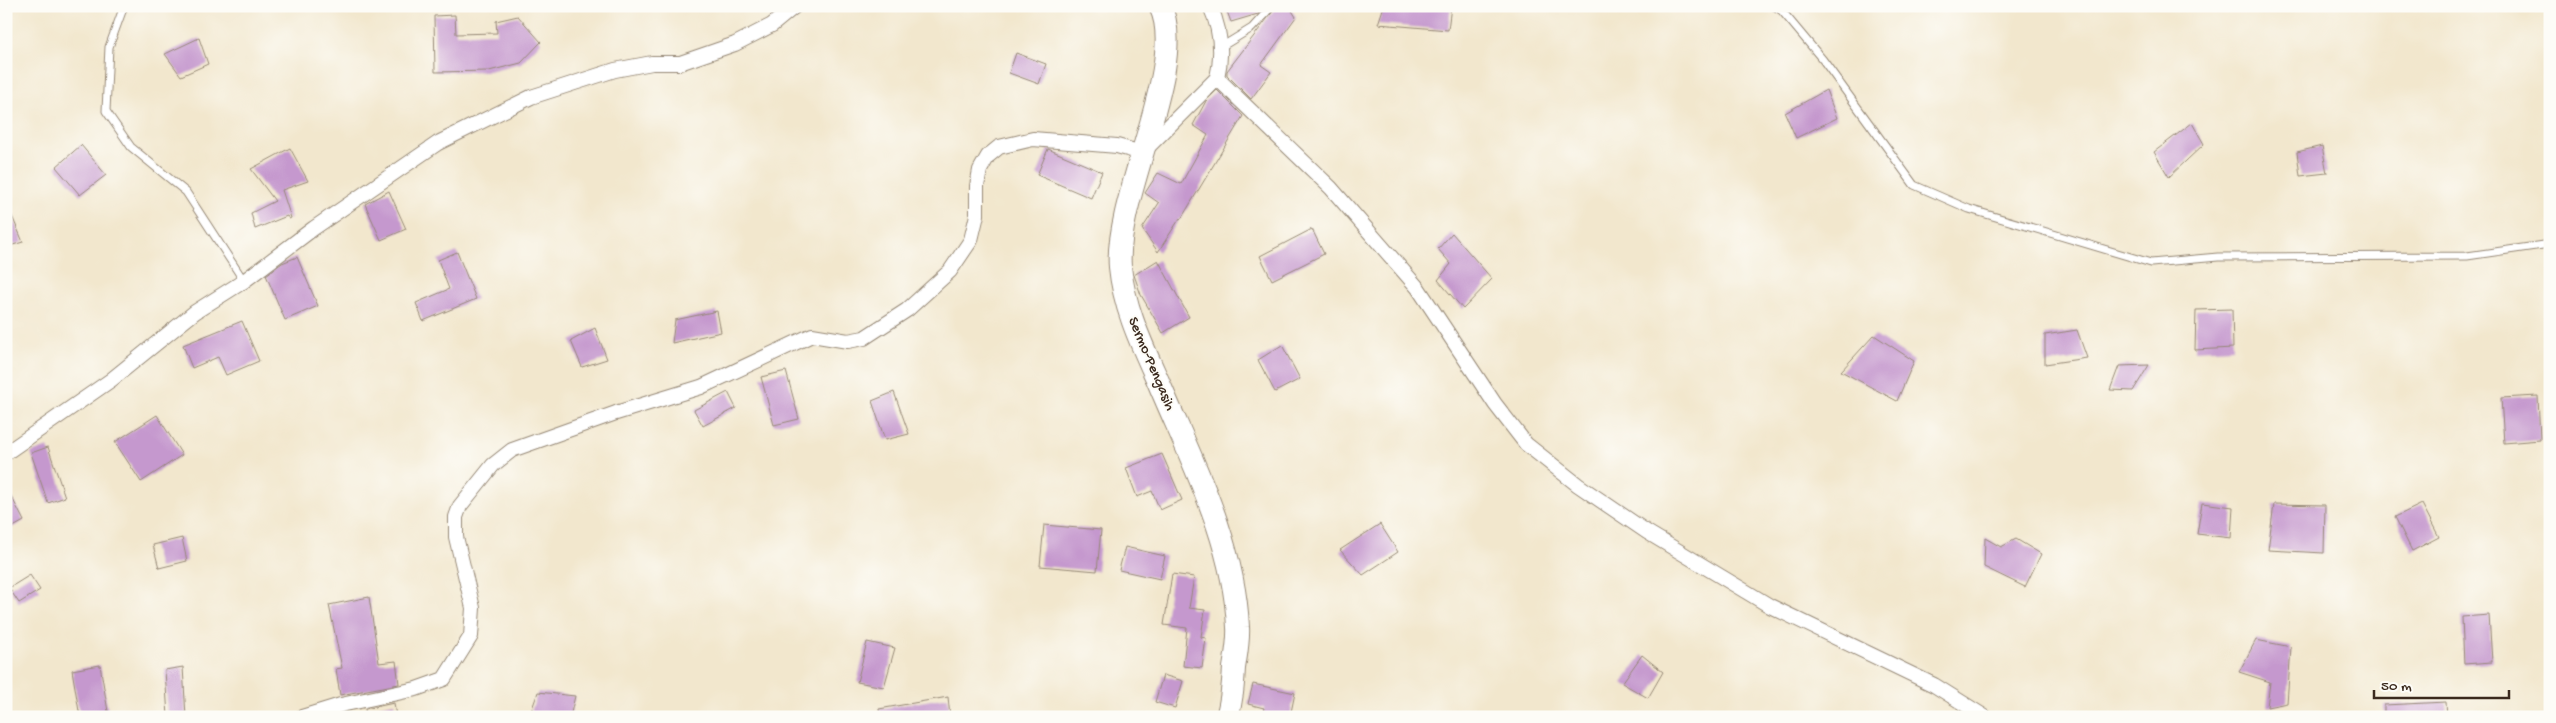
<svg xmlns="http://www.w3.org/2000/svg" width="2556" height="723" font-family="'Gochi Hand',sans-serif">
	<style>
		.building { fill: #c598ce }
		.lines { fill: none; stroke-linecap: round; stroke-linejoin: round }
		.lane-casing { stroke: #968876; stroke-width: 9 }
		.street-casing { stroke: #968876; stroke-width: 16 }
		.primary-casing { stroke: #968876; stroke-width: 24 }
		.lane { stroke: #fff; stroke-width: 7 }
		.street { stroke: #fff; stroke-width: 14 }
		.primary { stroke: #fff; stroke-width: 22 }
		.labels { text-anchor: middle; dominant-baseline: central; stroke-width: 4; stroke-linejoin: round; paint-order: stroke }
		.street-label { font-size: 15px; fill: #3b2a1e; stroke: #fdfcf7 }
	</style>
	<rect width="100%" height="100%" fill="#fdfcf7"/>
	<filter id="ink" filterUnits="userSpaceOnUse"><feTurbulence type="fractalNoise" baseFrequency=".02" numOctaves="2"/><feDisplacementMap in="SourceGraphic" scale="10" xChannelSelector="R" yChannelSelector="G"/><feConvolveMatrix kernelMatrix="1 2 1 2 8 2 1 2 1" color-interpolation-filters="sRGB"/></filter>
	<filter id="wash" filterUnits="userSpaceOnUse"><feTurbulence type="fractalNoise" baseFrequency=".0096" numOctaves="4" result="noise"/><feDisplacementMap in="SourceGraphic" scale="20" xChannelSelector="R" yChannelSelector="G"/><feGaussianBlur stdDeviation="1.12" result="paint"/><feColorMatrix in="noise" values="0 0 0 0 0 0 0 0 0 0 0 0 0 0 0 0 0 1.4 0 .05"/><feComposite in="paint" operator="in"/></filter>
	<g filter="url(#wash)">
		<rect width="100%" height="100%" fill="#f2e7cd"/>
		<g id="blocks">
			<g class="building">
				<polygon points="1225,6 1265,6 1258,14 1231,22"/>
				<polygon points="1277,6 1289,6 1296,17 1261,65 1271,72 1251,99 1227,75 1227,71"/>
				<polygon points="1384,6 1451,6 1448,30 1378,24"/>
				<polygon points="455,15 456,34 497,33 496,21 518,16 541,42 521,63 489,71 435,72 434,16"/>
				<polygon points="199,38 208,64 181,76 165,54"/>
				<polygon points="1016,53 1046,64 1039,84 1009,73"/>
				<polygon points="1217,90 1243,116 1181,219 1180,218 1158,252 1142,229 1159,203 1145,193 1158,173 1181,184 1208,135 1193,125 1206,101"/>
				<polygon points="1826,90 1837,118 1796,138 1785,113"/>
				<polygon points="2192,123 2204,144 2169,177 2154,152"/>
				<polygon points="81,145 106,175 80,195 56,167"/>
				<polygon points="2322,146 2327,173 2300,176 2297,152"/>
				<polygon points="290,148 308,181 282,190 291,218 289,219 287,216 255,229 251,213 275,201 251,169"/>
				<polygon points="1048,149 1102,172 1091,198 1037,175"/>
				<polygon points="389,191 406,229 381,240 365,204"/>
				<polygon points="6,202 23,242 6,247"/>
				<polygon points="1312,229 1324,254 1272,280 1260,256"/>
				<polygon points="1452,233 1492,279 1463,309 1438,280 1451,264 1438,249"/>
				<polygon points="457,252 476,299 423,321 416,303 449,289 438,260"/>
				<polygon points="297,257 318,306 285,320 266,275 282,263"/>
				<polygon points="1158,260 1189,317 1163,333 1141,295 1134,275"/>
				<polygon points="2232,309 2233,348 2195,350 2196,310"/>
				<polygon points="717,311 721,332 672,343 675,320"/>
				<polygon points="242,321 259,361 226,375 218,357 192,368 183,345"/>
				<polygon points="595,328 607,359 582,367 571,341"/>
				<polygon points="2077,330 2087,358 2045,364 2045,335"/>
				<polygon points="1874,335 1914,361 1897,401 1841,371"/>
				<polygon points="1282,345 1300,379 1275,392 1258,360"/>
				<polygon points="2149,365 2133,391 2110,390 2119,366"/>
				<polygon points="786,371 799,419 774,425 761,377"/>
				<polygon points="728,392 736,408 703,426 694,410"/>
				<polygon points="894,392 909,434 885,440 872,401"/>
				<polygon points="2538,396 2540,440 2504,443 2501,398"/>
				<polygon points="157,415 182,455 141,482 115,442"/>
				<polygon points="48,447 65,497 48,503 31,453"/>
				<polygon points="1162,454 1182,500 1160,510 1152,491 1137,497 1126,468"/>
				<polygon points="6,486 24,521 6,531"/>
				<polygon points="2202,503 2233,507 2231,538 2197,534"/>
				<polygon points="2274,504 2325,505 2324,553 2268,550"/>
				<polygon points="2422,504 2439,537 2412,551 2395,517"/>
				<polygon points="1380,524 1398,552 1363,575 1340,550"/>
				<polygon points="1044,525 1101,530 1097,571 1040,566"/>
				<polygon points="182,538 187,561 159,568 153,545"/>
				<polygon points="1985,538 2001,547 2016,539 2041,554 2025,587 1984,567"/>
				<polygon points="1125,547 1165,556 1160,579 1119,570"/>
				<polygon points="1172,574 1194,577 1189,608 1205,610 1201,637 1206,638 1202,668 1183,666 1187,628 1164,625"/>
				<polygon points="30,575 40,590 19,603 9,588"/>
				<polygon points="369,597 379,663 396,661 399,684 340,695 336,669 342,668 329,605"/>
				<polygon points="2489,615 2492,662 2464,664 2462,617"/>
				<polygon points="2256,640 2291,647 2287,703 2267,707 2270,682 2239,672"/>
				<polygon points="867,642 895,648 884,687 857,682"/>
				<polygon points="1642,655 1663,672 1648,698 1622,683"/>
				<polygon points="100,665 109,717 80,717 72,670"/>
				<polygon points="183,667 186,717 168,717 165,670"/>
				<polygon points="1163,675 1183,681 1175,708 1155,702"/>
				<polygon points="1253,684 1295,693 1290,717 1262,717 1264,708 1248,704"/>
				<polygon points="538,692 575,696 570,717 529,717"/>
				<polygon points="948,697 950,717 880,717 879,709"/>
				<polygon points="2446,702 2447,717 2384,717 2384,705"/>
				<polygon points="394,703 396,717 366,717 365,709"/>
			</g>
		</g>
	</g>
	<g filter="url(#ink)">
		<use href="#blocks" fill-opacity="0" stroke="#968876" stroke-width="1"/>
		<g class="lines">
			<defs>
				<g id="lane">
					<polyline points="124,6 109,47 106,111 131,147 186,192 244,281"/>
					<polyline points="1774,6 1782,11 1823,60 1914,185 1969,209 2151,263 2218,257 2467,256 2550,244"/>
					<polyline points="1221,47 1252,28 1272,6"/>
				</g>
				<g id="street">
					<path d="M1210,6C1221,30 1223,53 1217,78L1331,188L1418,288L1495,404L1526,444L1578,485L1647,532L1770,606L1934,685L1985,717"/>
					<polyline points="6,453 111,380 195,312 244,281 314,228 438,143 531,97 615,70 652,63 680,63 735,44 772,25 795,6"/>
					<polyline points="302,717 341,705 416,689 444,679 471,636 473,608 456,537 456,517 460,506 493,465 512,450 616,413 701,387 812,335 848,341 864,338 907,310 950,271 971,240 977,215 977,186 980,170 988,156 999,147 1033,139 1117,146 1142,153 1217,78"/>
				</g>
				<path id="primary" d="M1160,6C1189,63 1114,198 1120,267C1124,308 1142,345 1158,381C1191,460 1234,540 1238,627C1239,640 1236,655 1234,668C1233,685 1232,701 1227,717"/>
			</defs>
			<use href="#lane" class="lane-casing"/>
			<use href="#street" class="street-casing"/>
			<use href="#primary" class="primary-casing"/>
			<use href="#lane" class="lane"/>
			<use href="#street" class="street"/>
			<use href="#primary" class="primary"/>
		</g>
	</g>
	<g class="labels">
		<g class="street-label">
			<text transform="translate(1151 364) rotate(67)">Sermo-Pengasih</text>
		</g>
	</g>
	<rect width="2556" height="723" fill="none" stroke="#fdfcf7" stroke-width="25"/>
	<path d="M2374 690v8h135v-8" fill="none" stroke="#3b2a1e" stroke-width="2.5"/>
	<text x="2381" y="690" font-size="15" fill="#3b2a1e" stroke="#fdfcf7" stroke-width="4" paint-order="stroke">50 m</text>
</svg>
